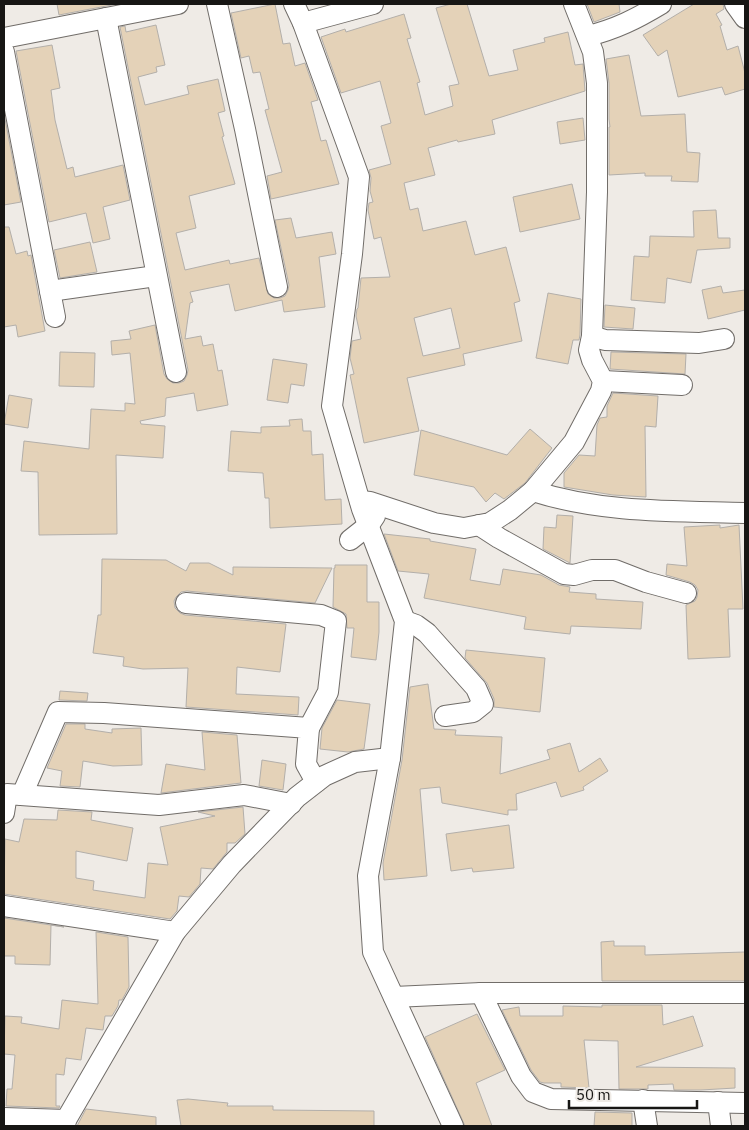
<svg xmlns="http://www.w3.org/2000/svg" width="749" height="1130" font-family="'IBM Plex Sans',sans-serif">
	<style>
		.building { fill: #e4d2b8; stroke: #b3afaa; fill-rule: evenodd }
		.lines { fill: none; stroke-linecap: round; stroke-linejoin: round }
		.minor-casing { stroke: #716d69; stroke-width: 22 }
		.minor { stroke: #fff; stroke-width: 20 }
	</style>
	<rect width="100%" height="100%" fill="#efebe6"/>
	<g class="building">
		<polygon points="57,4 117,4 59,15"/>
		<polygon points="275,4 283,44 290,43 295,66 305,63 318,100 311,102 321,141 326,140 339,184 271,199 267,176 282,172 265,110 269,109 260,72 253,73 249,56 241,58 231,13"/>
		<path d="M451,4H467L489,76L518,70L513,50L545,42L544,38L568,32L575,65L583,64L585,91L492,120L495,134L458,142L457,140L428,148L435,175L404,183L410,210L418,208L423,231L466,221L475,255L506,247L520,301L514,303L522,341L463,354L465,365L407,378L419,431L364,443L350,375L354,374L350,358L352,341L361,339L356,316L357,309L358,308L361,278L390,277L381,237L374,239L368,210L369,203L373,202L370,191L371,178L369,170L391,164L381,126L391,123L380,81L341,93L321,37L345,29L346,32L404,14L411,38L407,39L420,82L417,83L425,115L453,106L449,86L459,84L436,8ZM451,308L460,348L423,356L414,318Z"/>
		<polygon points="587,4 619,4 620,12 594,22"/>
		<polygon points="694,4 723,4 724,9 716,14 722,25 720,26 727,50 738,46 745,73 745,89 725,95 722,87 678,97 667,50 658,56 643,35"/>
		<polygon points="156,25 165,65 156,67 157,72 138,77 145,105 189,94 187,86 218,79 225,111 218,113 224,136 222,137 235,184 189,196 196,228 176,233 185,270 229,260 230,264 259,258 268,294 274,298 280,298 285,296 288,290 289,285 275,220 291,218 296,238 332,232 336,254 319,257 325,307 284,312 282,300 235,311 229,284 190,292 193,302 190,303 185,339 201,336 203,346 213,344 218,371 222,370 228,405 197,411 194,393 166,398 165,416 140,421 141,424 165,426 163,458 116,455 117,534 39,535 38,472 21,471 24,441 89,449 91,409 125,411 125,403 135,404 130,353 112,355 111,341 131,339 129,331 155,325 164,374 167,379 173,383 179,383 184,381 187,375 188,370 120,27 125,26 126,32"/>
		<polygon points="52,45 60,88 51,90 55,120 67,169 73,167 75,177 123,165 130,200 103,207 110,239 93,243 86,213 49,222 16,51"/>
		<polygon points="629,55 641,116 685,114 687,152 700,153 698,182 671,181 672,176 645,176 645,173 609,175 609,127 610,127 609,119 609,83 606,59"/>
		<polygon points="4,114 21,202 4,205"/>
		<polygon points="583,118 585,140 560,144 557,122"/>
		<polygon points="572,184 580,219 520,232 513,197"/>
		<polygon points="716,210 718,238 730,238 730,248 697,250 691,283 667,278 665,303 631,300 634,256 649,257 650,236 694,237 693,211"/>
		<polygon points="4,227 9,227 16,254 27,251 28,256 31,255 45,331 18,337 16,325 4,327"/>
		<polygon points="90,242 97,272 60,278 54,250"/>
		<polygon points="721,286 723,293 745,290 745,310 708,319 702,290"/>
		<polygon points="548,293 581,299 580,335 579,340 573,340 568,364 536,358"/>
		<polygon points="605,305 635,308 633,329 604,327"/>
		<polygon points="60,352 95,353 94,387 59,386"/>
		<polygon points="611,352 686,354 685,374 610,369"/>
		<polygon points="273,359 307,364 304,386 291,384 288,403 267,400"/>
		<polygon points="613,393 658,396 656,427 645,426 646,497 613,495 564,487 564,473 579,455 595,456 597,425 600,418 607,417 607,406"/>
		<polygon points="9,395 32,399 28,428 4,424"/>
		<polygon points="302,419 303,431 311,431 312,455 323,454 325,500 341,499 342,524 270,528 269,498 265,498 263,473 228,471 231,431 261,433 261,427 290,426 289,420"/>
		<polygon points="530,429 552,448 525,483 504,499 495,493 486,502 474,487 414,475 421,430 507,455"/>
		<polygon points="557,515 573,516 570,563 543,549 544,527 556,528"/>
		<polygon points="720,525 720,528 739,525 743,609 728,609 730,657 688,659 686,605 695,601 697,597 698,590 695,585 690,582 666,575 667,564 687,566 684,527"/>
		<polygon points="384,534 430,539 430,541 476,549 470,580 500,585 503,569 541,575 559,585 570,587 569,592 596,594 596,599 643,602 641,629 571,626 570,634 524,629 526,617 424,598 429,574 398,571"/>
		<polygon points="102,559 166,560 186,571 190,563 209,563 233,575 233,567 332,568 315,603 187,591 181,592 176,597 174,601 175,608 180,613 185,615 286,624 280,672 237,667 236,694 299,697 298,715 186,707 188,668 143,669 123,666 124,657 93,653 98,615 101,615"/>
		<polygon points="335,565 367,565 367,602 379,602 379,632 376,660 351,657 354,628 347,628 346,614 333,607 334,568 335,568"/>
		<polygon points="466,650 545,658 540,712 494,707 494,699 487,683 465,658"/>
		<polygon points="428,684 434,729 456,730 455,735 502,737 500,774 550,759 547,750 570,743 579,772 600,758 608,771 583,787 584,790 561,797 556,782 516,794 517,810 508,810 508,815 442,803 440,787 420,789 427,876 384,880 383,863 402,760 410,687"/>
		<polygon points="60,691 88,693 87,701 59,700"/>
		<polygon points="337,700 370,704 364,749 348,752 320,749 322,728"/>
		<polygon points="66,724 85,724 85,729 112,733 112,729 141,728 142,765 113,766 83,761 80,787 60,786 62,771 47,768"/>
		<polygon points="202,732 237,735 241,783 161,793 166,764 205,770"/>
		<polygon points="262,760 286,764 283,790 259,786"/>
		<polygon points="243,807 245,834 235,843 227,843 227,852 213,869 201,868 200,884 189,897 179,896 177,911 170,919 4,894 5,839 19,842 24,819 57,820 58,810 92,812 91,820 133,828 127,861 76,851 76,878 94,881 93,890 145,898 148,863 168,865 160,827 215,816 198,812"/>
		<polygon points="509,825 514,868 473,872 472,868 451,871 446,834"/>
		<polygon points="4,918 64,927 51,925 50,965 15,964 15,956 4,956"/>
		<polygon points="96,932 128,937 129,987 122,1000 119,1000 118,1006 112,1016 105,1016 103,1030 86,1028 81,1060 66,1058 64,1075 56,1074 56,1106 60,1106 59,1108 6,1106 7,1089 12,1089 15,1055 4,1054 5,1016 22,1017 21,1023 59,1029 62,1000 98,1004"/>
		<polygon points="614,941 614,946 645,946 645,955 745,952 745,981 602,981 601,942"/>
		<polygon points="602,1005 662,1005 663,1025 693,1016 703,1046 636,1067 735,1068 735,1088 701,1090 674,1090 673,1084 648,1085 648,1089 619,1089 618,1041 584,1040 589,1088 561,1087 561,1083 544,1083 540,1082 531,1070 502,1010 519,1007 520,1016 563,1016 563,1006 602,1007"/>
		<polygon points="477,1014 505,1070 476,1083 492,1126 465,1126 425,1037"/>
		<polygon points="188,1099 228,1103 227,1106 273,1106 273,1110 374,1111 374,1126 181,1126 177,1100"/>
		<polygon points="86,1109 156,1117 156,1126 77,1126"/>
		<polygon points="595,1112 632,1113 632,1126 594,1126"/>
	</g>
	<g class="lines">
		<defs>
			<g id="minor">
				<polyline points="217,4 245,129 277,287"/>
				<polyline points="294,4 303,23 359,177 352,254 332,406 362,509 405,621 390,758 368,876 373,952 453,1126"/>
				<polyline points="735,4 745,18"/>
				<polyline points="106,18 176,372"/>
				<polyline points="303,23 373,4"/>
				<path d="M588,36C616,29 636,19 661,4"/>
				<polyline points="4,38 178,4"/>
				<polyline points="4,52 55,317"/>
				<polyline points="50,291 156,276"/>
				<polyline points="592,336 605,340 699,343 724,339"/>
				<polyline points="603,381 682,385"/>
				<path d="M533,491C601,513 674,511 745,513"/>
				<polyline points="360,501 370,502 434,523 464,528 490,523 510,510 533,491 574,442 601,391 603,381 592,360 589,350 592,336 597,192 597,83 593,52 574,4"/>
				<polyline points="479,525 499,538 564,574 574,575 592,570 615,570 646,582 686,593"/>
				<polyline points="350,540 369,525 375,516"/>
				<polyline points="186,603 321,615 336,621 328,692 309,728"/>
				<polyline points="405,621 416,625 427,633 476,688 483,704 473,712 445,716"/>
				<polyline points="22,795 58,712 104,713 309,728 306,764 316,782"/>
				<polyline points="4,813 7,794 159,805 244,795 291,804"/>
				<polyline points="4,906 175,932"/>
				<polyline points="481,993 521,1076 533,1092 551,1099 745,1103"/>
				<polyline points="394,997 481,993 745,993"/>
				<polyline points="643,1100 647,1126"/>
				<polyline points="718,1102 721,1126"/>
				<polyline points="4,1118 66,1120"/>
				<polyline points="65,1126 66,1120 175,932 232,864 297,797 324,776 355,762 390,758"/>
			</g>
		</defs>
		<use href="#minor" class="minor-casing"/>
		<use href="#minor" class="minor"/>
	</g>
	<rect width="749" height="1130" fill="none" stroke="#171614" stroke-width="10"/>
	<path d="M569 1100v8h128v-8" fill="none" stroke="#171614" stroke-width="2.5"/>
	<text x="576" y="1100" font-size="15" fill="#171614" stroke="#efebe6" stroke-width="4" paint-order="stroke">50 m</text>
</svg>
